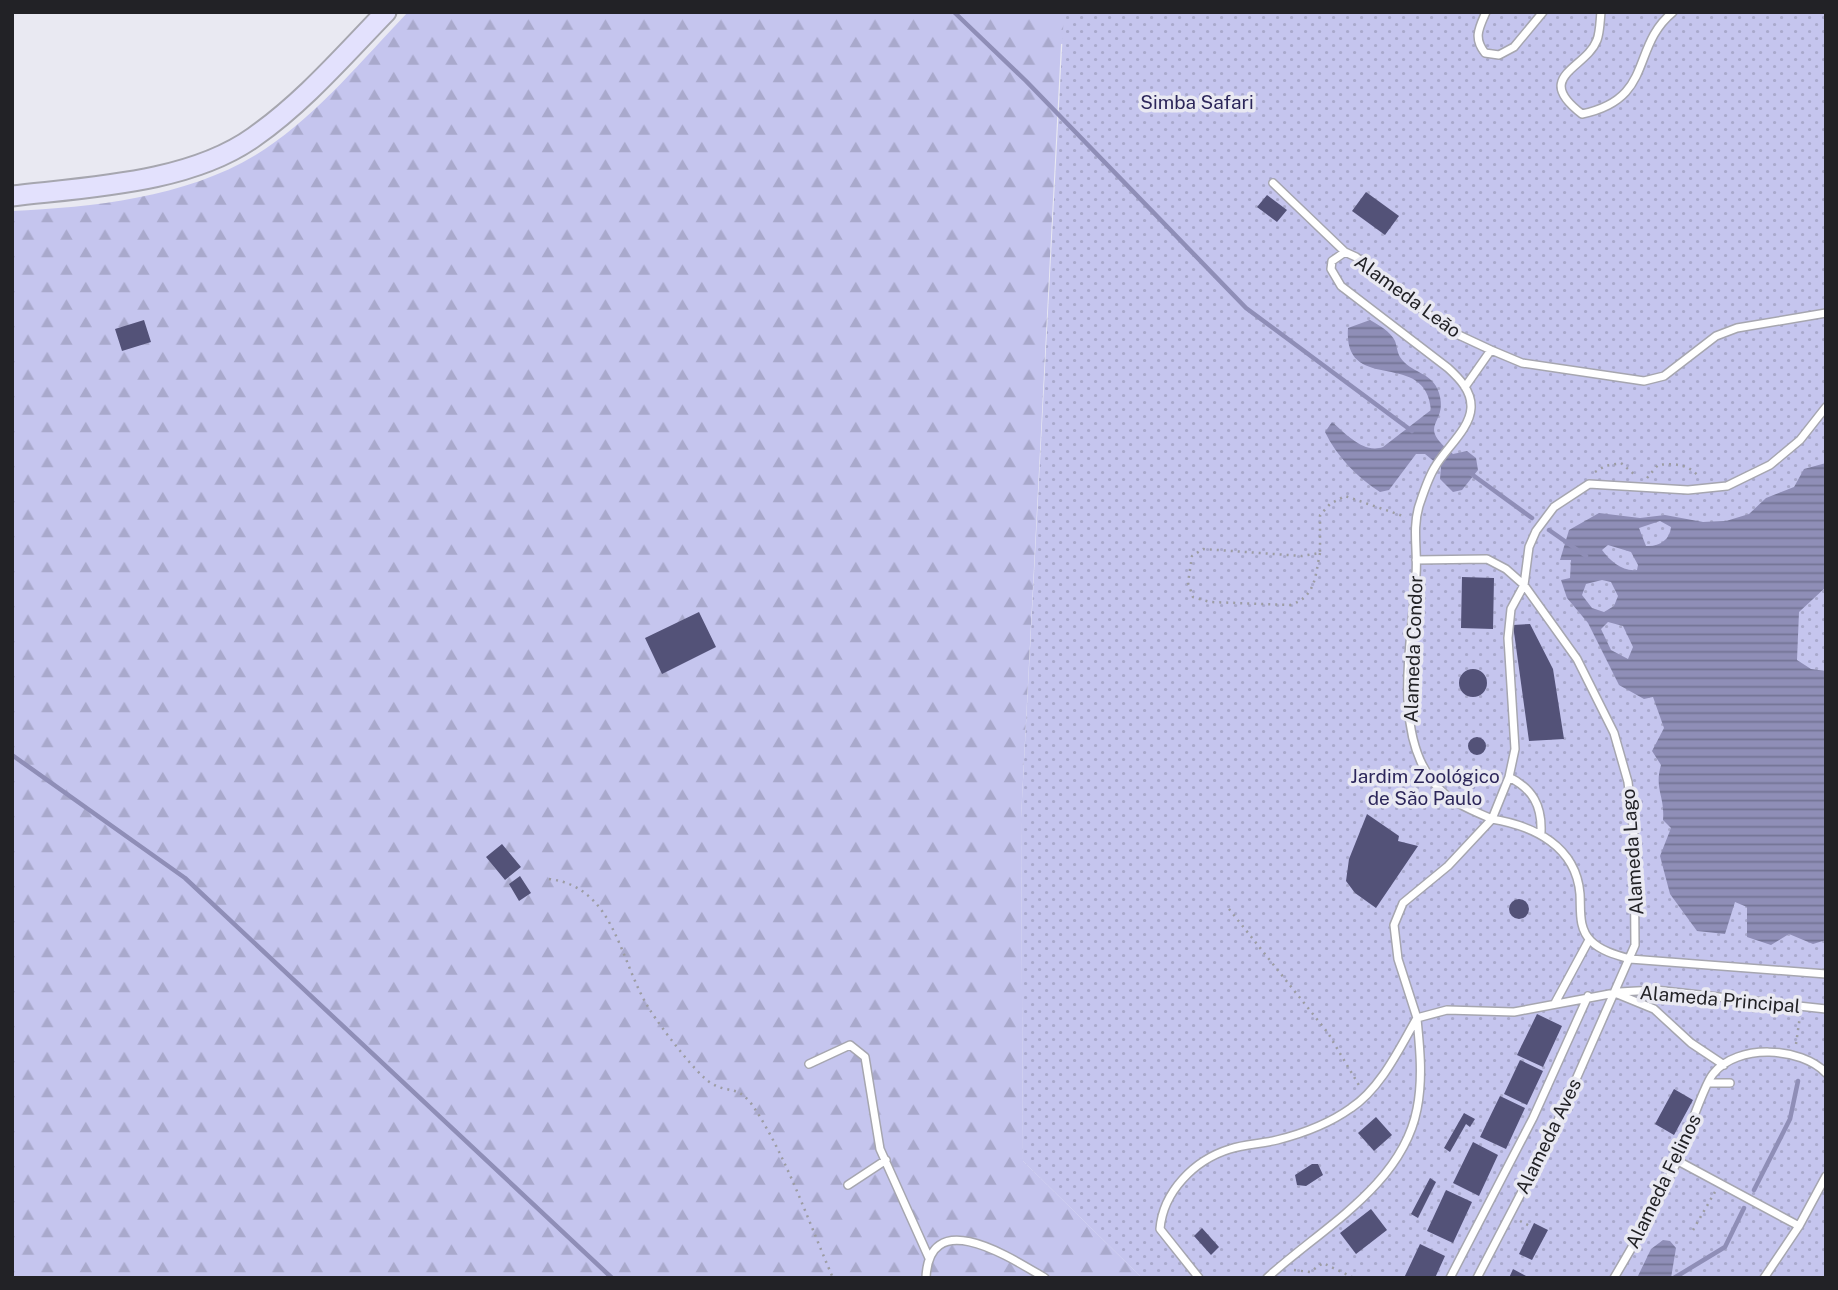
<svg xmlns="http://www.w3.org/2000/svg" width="1838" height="1290" viewBox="0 0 1838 1290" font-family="'Public Sans',sans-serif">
	<defs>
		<pattern id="forest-firs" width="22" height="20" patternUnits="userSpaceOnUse" patternTransform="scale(1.75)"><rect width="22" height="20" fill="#c5c5ee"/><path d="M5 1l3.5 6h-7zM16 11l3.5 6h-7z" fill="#a9a9cc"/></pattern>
		<pattern id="park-dots" width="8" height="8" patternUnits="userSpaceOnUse" patternTransform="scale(1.75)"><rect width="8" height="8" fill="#c5c5ee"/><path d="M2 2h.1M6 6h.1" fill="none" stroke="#a9a9cc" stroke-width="1.8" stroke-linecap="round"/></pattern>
		<pattern id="water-rules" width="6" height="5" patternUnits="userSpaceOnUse" patternTransform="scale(1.75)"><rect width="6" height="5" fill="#8f8eb7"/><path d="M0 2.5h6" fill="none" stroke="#747495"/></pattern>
	</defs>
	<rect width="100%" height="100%" fill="#e9e9f2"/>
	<!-- forest -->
	<path fill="url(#forest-firs)" d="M408 12H1826L1061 44 1021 818 1023 1161 1142 1278H12V211C96 207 193 197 265 149 319 113 363 59 408 12Z"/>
	<!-- park -->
	<path fill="url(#park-dots)" d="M1064 12H1826V1278H1142L1023 1161 1021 818Z"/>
	<!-- water -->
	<path fill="url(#water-rules)" fill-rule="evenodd" d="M1370 320C1379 325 1391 332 1395 341 1397 346 1397 352 1400 357 1410 373 1433 372 1439 393 1449 426 1414 423 1453 454L1467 451 1476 458 1478 470 1462 490 1453 492 1440 479 1441 467 1425 454H1416L1389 490 1380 492C1358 478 1337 457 1325 432L1332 422C1346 434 1364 454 1383 447L1431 410C1426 347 1343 396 1348 328Z
		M1826 463V587L1799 612 1797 660 1811 669 1826 671V940L1813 944 1789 934 1771 945 1747 937V907L1735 902 1725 934 1697 931 1670 894 1660 856 1671 828 1663 820C1665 796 1654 789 1661 765L1652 751 1664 728 1653 697 1644 699 1619 685 1588 623 1567 598 1561 580 1570 578 1571 560H1560L1569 530 1599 513 1640 518 1665 515 1703 522 1726 521 1749 514 1766 498 1794 487 1804 469ZM1660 521 1671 527C1670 540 1659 547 1646 546L1639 528ZM1608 545 1631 552 1638 565 1637 570C1623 572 1610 561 1602 550ZM1602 580 1611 582 1618 596 1614 606 1604 612 1592 608 1582 595 1586 584ZM1608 622 1623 626 1633 647 1628 659 1611 650 1601 629Z
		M1663 1240 1670 1241 1676 1248 1671 1278H1637L1651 1249Z"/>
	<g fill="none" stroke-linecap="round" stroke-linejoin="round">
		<!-- stream -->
		<path stroke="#8f8eb7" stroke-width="4.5" d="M954 12 1026 81 1246 308 1412 431
			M1470 473 1532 518
			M1549 530 1586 556
			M12 755 185 878 612 1278
			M1754 1190 1790 1119 1798 1081
			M1674 1278 1725 1247 1744 1208"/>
	</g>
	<!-- building -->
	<path fill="#535278" d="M1366 192 1399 216 1385 235 1352 211Z
		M1267 195 1287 210 1277 222 1257 207Z
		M144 320 151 342 122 351 115 329Z
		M1462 577 1494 578 1493 629 1461 628Z
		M699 612 716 647 662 674 645 638Z
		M1530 624 1553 669 1564 739 1529 741 1513 625Z
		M1459 683a14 14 0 1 1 28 0a14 14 0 1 1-28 0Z
		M1468 746a9 9 0 1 1 18 0a9 9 0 1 1-18 0Z
		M1367 814 1399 836 1398 841 1418 846 1376 908 1355 893 1346 881 1349 859Z
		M502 844 521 867 505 880 486 857Z
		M520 876 531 893 519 901 509 884Z
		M1509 909a10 10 0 1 1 20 0a10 10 0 1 1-20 0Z
		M1537 1014 1562 1026 1543 1067 1517 1055Z
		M1520 1060 1543 1071 1527 1105 1504 1094Z
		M1674 1089 1693 1100 1674 1135 1655 1124Z
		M1500 1096 1525 1108 1506 1149 1480 1137Z
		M1464 1113 1475 1119 1470 1127 1466 1124 1450 1152 1444 1148Z
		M1376 1117 1392 1135 1374 1151 1358 1133Z
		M1473 1142 1498 1155 1479 1196 1453 1183Z
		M1312 1164H1318L1323 1175 1306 1186 1297 1185 1295 1175Z
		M1430 1178 1436 1182 1418 1218 1411 1214Z
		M1446 1190 1472 1202 1453 1243 1427 1231Z
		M1371 1209 1387 1230 1356 1254 1340 1233Z
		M1534 1223 1548 1230 1532 1260 1519 1254Z
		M1202 1228 1219 1247 1211 1255 1194 1236Z
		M1420 1244 1445 1256 1435 1278H1404Z
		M1513 1269 1526 1276 1525 1278H1509Z"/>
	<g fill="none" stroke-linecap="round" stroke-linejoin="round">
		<defs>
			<path id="service" d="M1486 12C1479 28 1473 38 1485 53L1499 55 1514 47 1543 12
				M1601 12C1600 21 1600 32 1597 40 1586 69 1532 76 1582 114 1655 99 1630 47 1673 12
				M1273 183 1345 252
				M1826 313 1737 328 1716 336 1664 376 1644 381 1522 363 1491 350 1448 330 1356 257 1345 252 1332 261 1331 269 1341 286 1448 368C1459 378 1472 391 1471 408 1470 429 1445 449 1435 467 1428 478 1423 494 1419 506 1412 529 1418 552 1416 575 1413 637 1391 731 1434 783 1448 801 1471 810 1492 819L1509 777 1515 749 1508 638 1511 609 1524 585 1529 547 1536 531 1554 507 1589 484 1688 490 1727 486 1770 465 1800 440 1826 407
				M1465 387 1491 350
				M1416 560 1487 559 1506 569 1524 585 1577 659 1614 733 1628 782 1634 835 1635 945 1552 1134 1477 1278
				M1509 777C1533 789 1542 806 1541 832
				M1619 992 1655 990 1826 1009
				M1555 1003 1589 940
				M809 1064 850 1045 865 1057 880 1149 929 1258
				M1724 1065 1691 1043 1654 1009 1615 993 1514 1012 1447 1010 1417 1018 1398 959 1394 925 1403 903 1448 866 1492 819C1534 826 1576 846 1580 894 1581 910 1578 928 1591 941 1601 951 1616 955 1630 959L1826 974
				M1708 1083H1730
				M1678 1161 1799 1226
				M848 1185 886 1160
				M926 1278C929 1203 1014 1260 1045 1278
				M1199 1278 1160 1229C1163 1192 1194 1160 1230 1149 1245 1144 1261 1144 1277 1140 1301 1134 1330 1123 1351 1108 1381 1088 1399 1049 1417 1018
				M1267 1278C1320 1229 1402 1186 1417 1109 1423 1079 1420 1049 1417 1019
				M1450 1278 1533 1118 1588 996
				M1614 1278C1637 1239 1660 1200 1678 1159 1686 1140 1703 1086 1713 1074 1737 1043 1801 1047 1826 1073
				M1764 1278 1799 1226 1826 1176"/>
			<path id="secondary" d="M12 196C89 187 190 183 254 137 304 102 344 55 386 12"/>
		</defs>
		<!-- service casing -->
		<use href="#service" stroke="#a6a6af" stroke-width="10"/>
		<!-- secondary casing -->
		<use href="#secondary" stroke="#a6a6af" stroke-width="23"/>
		<!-- path -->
		<path stroke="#9c9ca3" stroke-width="2.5" stroke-dasharray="2 5" stroke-linecap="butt" d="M1595 472 1605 466 1621 463 1635 475
			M1647 478 1658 465C1673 463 1689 464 1699 477
			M1320 553C1315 576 1316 597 1290 605L1210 602 1193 597 1188 583 1192 556 1203 549 1302 556 1320 553V515L1330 504 1345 496 1406 517
			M549 879C616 887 619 962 650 1010 660 1026 696 1074 711 1083 730 1095 738 1083 755 1109 787 1158 809 1223 833 1278
			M1229 909 1328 1033 1360 1087
			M1796 1044 1800 1016
			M1520 1221 1532 1227
			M1693 1230 1715 1192
			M1294 1270 1310 1272 1323 1263 1354 1278"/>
		<!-- service -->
		<use href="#service" stroke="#fff" stroke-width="7"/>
		<!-- secondary -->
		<use href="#secondary" stroke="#e3e1fd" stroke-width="19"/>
	</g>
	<g text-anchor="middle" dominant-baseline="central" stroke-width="7" stroke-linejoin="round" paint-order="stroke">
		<!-- park labels -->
		<g font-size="19" fill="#2c265a" stroke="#e9e9f2">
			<text x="1197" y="102">Simba Safari</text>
			<text x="1425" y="776">Jardim Zoológico<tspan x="1425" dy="22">de São Paulo</tspan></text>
		</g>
		<!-- street labels -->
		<g font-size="19" fill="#222226" stroke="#e9e9f2">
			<text transform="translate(1408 296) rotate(36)">Alameda Leão</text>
			<text transform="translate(1413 649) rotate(-88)">Alameda Condor</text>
			<text transform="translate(1632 852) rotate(-94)">Alameda Lago</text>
			<text transform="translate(1720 999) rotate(5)">Alameda Principal</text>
			<text transform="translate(1548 1136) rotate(-64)">Alameda Aves</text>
			<text transform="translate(1663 1181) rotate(-64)">Alameda Felinos</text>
		</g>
	</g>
	<!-- border -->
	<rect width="1838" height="1290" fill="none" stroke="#222226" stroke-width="28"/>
</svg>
